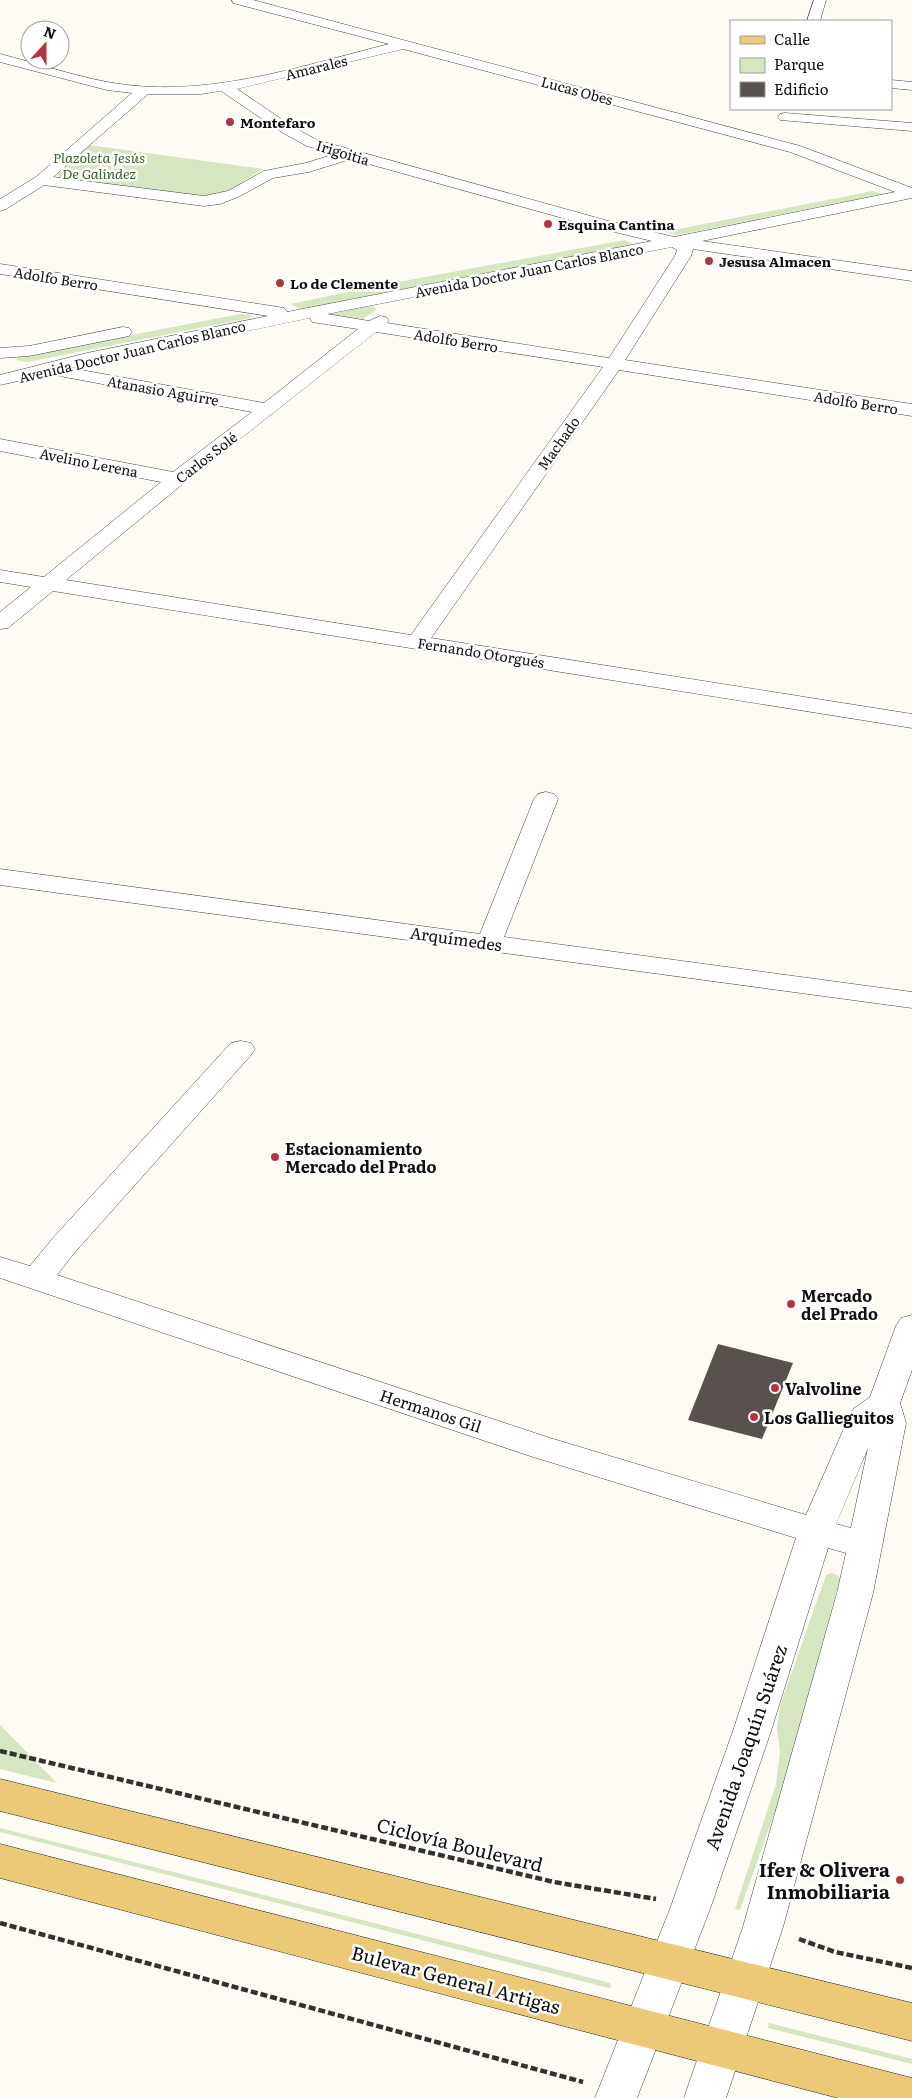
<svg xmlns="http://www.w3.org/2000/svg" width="912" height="2098" viewBox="0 0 912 2098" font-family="Literata,serif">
	<rect width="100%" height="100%" fill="#fefbf4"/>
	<!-- green -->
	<path fill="#d6e6c0" d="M89 145 264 169 226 192 207 197 64 180 58 177V172Z
		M873 191 883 194 677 235 666 233 668 231Z
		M625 240 633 244 301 309 290 304 382 285Z
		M367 306 375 307 376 310 363 319 327 315Z
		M240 314 252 315 250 318 28 362 16 360 18 357Z
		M831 1573 835 1574 840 1578 784 1786 740 1910 735 1909 776 1784 780 1752 777 1727 781 1703 826 1575Z
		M0 1725 57 1783 0 1769Z
		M0 1828 610 1983 611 1986 609 1988 0 1832Z
		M769 2023 912 2059V2064L768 2028Z"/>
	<!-- building -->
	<path fill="#58514d" d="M718 1344 793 1363 762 1439 688 1420Z"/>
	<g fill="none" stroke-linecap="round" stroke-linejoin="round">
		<defs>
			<path id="minor" d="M232 0H253L800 146 912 188V198L702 241 912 271V281L693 249 691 256 625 360 912 404V416L619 370 431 638 912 714V728L53 591 8 628 0 629V612L31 587 0 582V570L44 577 161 482 0 451V439L173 472 252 412 49 374 0 385V375L87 353 268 316 0 274V264L278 307 284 308 287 312 652 241 602 229 351 159 309 172 273 178 238 197 220 204 204 206 44 185 6 209 0 211V199L36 177 132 93 107 90 0 62V54C36 63 71 75 107 82 203 100 297 67 389 44L233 3ZM403 49 790 152 895 192 674 237 612 222 317 140 293 127 237 89ZM221 91 283 133 307 146 335 154 306 163 264 171 228 191 204 196 53 177 148 94H201ZM672 247 677 250 675 256 609 358 387 323 389 321 386 317 380 316 369 321 327 314ZM310 318 312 322 318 323 358 329 264 403 70 368ZM376 332 603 367 411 635 66 580 184 483Z
				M814 0H826L820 21H807Z
				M891 80 912 82V90L891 88Z
				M785 113 912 123V131L780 120 778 117 780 114Z
				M123 327 129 328 132 332 129 336 29 356 0 358V348L29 346Z
				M546 792 554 794 558 799 504 937 912 992V1008L0 885V869L480 934 534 799 538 794Z
				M241 1041 251 1043 255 1049 251 1055 75 1252 57 1275 550 1438 806 1515 849 1417 853 1409 870 1397 896 1326 901 1318 912 1315V1370L900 1403 906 1423 873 1593 783 1927 726 2098H684L743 1927 837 1593 846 1553 828 1548 771 1731 710 1909 637 2098H595L670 1909 733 1731 796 1538 527 1455 0 1278V1257L30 1266 53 1238 231 1043ZM868 1448 851 1528 836 1524Z"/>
			<path id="major" d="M0 1779 912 2003V2041L0 1811Z
				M0 1844 912 2078V2098H838L0 1878Z"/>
		</defs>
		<!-- minor casing -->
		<use href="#minor" stroke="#434343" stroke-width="1"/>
		<!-- major casing -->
		<use href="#major" stroke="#212121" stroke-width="1"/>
		<!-- path -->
		<path stroke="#323232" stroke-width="4.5" stroke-dasharray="7 3" stroke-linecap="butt" d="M0 1751 554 1882 656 1899
			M0 1923 583 2082
			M799 1939 835 1952 912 1968"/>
		<!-- minor -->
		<use href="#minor" fill="#fff" fill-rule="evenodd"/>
		<!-- major -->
		<use href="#major" fill="#ecc976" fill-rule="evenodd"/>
	</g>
	<!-- markers -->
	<g fill="#b43441" stroke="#fff" stroke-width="2">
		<circle cx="230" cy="122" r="5"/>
		<circle cx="548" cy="224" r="5"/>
		<circle cx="709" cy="261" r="5"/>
		<circle cx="280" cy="283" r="5"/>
		<circle cx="275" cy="1157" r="5"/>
		<circle cx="791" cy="1304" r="5"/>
		<circle cx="775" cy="1388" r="5"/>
		<circle cx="754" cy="1417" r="5"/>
		<circle cx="900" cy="1880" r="5"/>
	</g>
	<g text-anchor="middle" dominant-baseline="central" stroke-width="5" stroke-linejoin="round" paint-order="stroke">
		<!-- far-street labels -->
		<g font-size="14" fill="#101010" stroke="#fff">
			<text transform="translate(316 67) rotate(-14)">Amarales</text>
			<text transform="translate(577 90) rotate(15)">Lucas Obes</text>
			<text transform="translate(343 152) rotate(17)">Irigoitia</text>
			<text transform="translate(529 270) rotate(-11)">Avenida Doctor Juan Carlos Blanco</text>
			<text transform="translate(56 278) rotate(9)">Adolfo Berro</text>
			<text transform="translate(456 340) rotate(9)">Adolfo Berro</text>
			<text transform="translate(132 351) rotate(-13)">Avenida Doctor Juan Carlos Blanco</text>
			<text transform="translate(163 390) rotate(10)">Atanasio Aguirre</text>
			<text transform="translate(856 402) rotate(9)">Adolfo Berro</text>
			<text transform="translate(558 443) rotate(-55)">Machado</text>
			<text transform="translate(206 457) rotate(-38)">Carlos Solé</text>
			<text transform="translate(89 462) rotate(11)">Avelino Lerena</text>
			<text transform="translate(481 652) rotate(9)">Fernando Otorgués</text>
		</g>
		<!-- far-poi labels -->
		<g font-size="14" font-weight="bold" fill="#101010" stroke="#fff" text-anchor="start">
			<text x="240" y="122">Montefaro</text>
			<text x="558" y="224">Esquina Cantina</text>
			<text x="719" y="261">Jesusa Almacen</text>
			<text x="290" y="283">Lo de Clemente</text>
		</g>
		<!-- far-park labels -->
		<g font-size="14" font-style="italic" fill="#356325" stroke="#fff">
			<text x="99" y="157">Plazoleta Jesús<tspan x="99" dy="16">De Galíndez</tspan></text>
		</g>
		<!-- street labels -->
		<g font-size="16" fill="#101010" stroke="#fff">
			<text transform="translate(456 938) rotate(8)">Arquímedes</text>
			<text transform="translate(431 1410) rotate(18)">Hermanos Gil</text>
		</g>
		<!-- poi labels -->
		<g font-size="16" font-weight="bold" fill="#101010" stroke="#fff" text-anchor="start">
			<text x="285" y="1148">Estacionamiento<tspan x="285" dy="18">Mercado del Prado</tspan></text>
			<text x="801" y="1295">Mercado<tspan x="801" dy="18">del Prado</tspan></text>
			<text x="785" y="1388">Valvoline</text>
			<text x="764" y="1417">Los Gallieguitos</text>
		</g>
		<!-- near-street labels -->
		<g font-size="19" fill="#101010" stroke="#fff">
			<text transform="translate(745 1747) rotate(-71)">Avenida Joaquín Suárez</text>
			<text transform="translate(460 1844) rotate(14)">Ciclovía Boulevard</text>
			<text transform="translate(456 1979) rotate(15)">Bulevar General Artigas</text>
		</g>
		<!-- near-poi labels -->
		<g font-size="19" font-weight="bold" fill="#101010" stroke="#fff" text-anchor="end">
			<text x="890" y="1869">Ifer &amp; Olivera<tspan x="890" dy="22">Inmobiliaria</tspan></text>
		</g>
	</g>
	<!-- legend -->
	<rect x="730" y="20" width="162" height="90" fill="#ffffff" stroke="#9f9f9f"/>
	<rect x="740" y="36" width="25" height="8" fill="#ecc976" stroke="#9f9f9f"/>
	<text x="774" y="45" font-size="15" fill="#101010">Calle</text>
	<rect x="740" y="58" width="25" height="15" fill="#d6e6c0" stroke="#9f9f9f"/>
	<text x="774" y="70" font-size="15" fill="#101010">Parque</text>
	<rect x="740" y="82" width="25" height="15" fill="#58514d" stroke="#9f9f9f"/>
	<text x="774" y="95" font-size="15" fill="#101010">Edificio</text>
	<!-- north arrow -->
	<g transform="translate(45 45) rotate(21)"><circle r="24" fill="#ffffff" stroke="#9f9f9f"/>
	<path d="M0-4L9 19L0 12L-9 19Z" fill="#b43441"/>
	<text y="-8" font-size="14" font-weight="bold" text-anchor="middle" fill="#101010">N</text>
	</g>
</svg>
